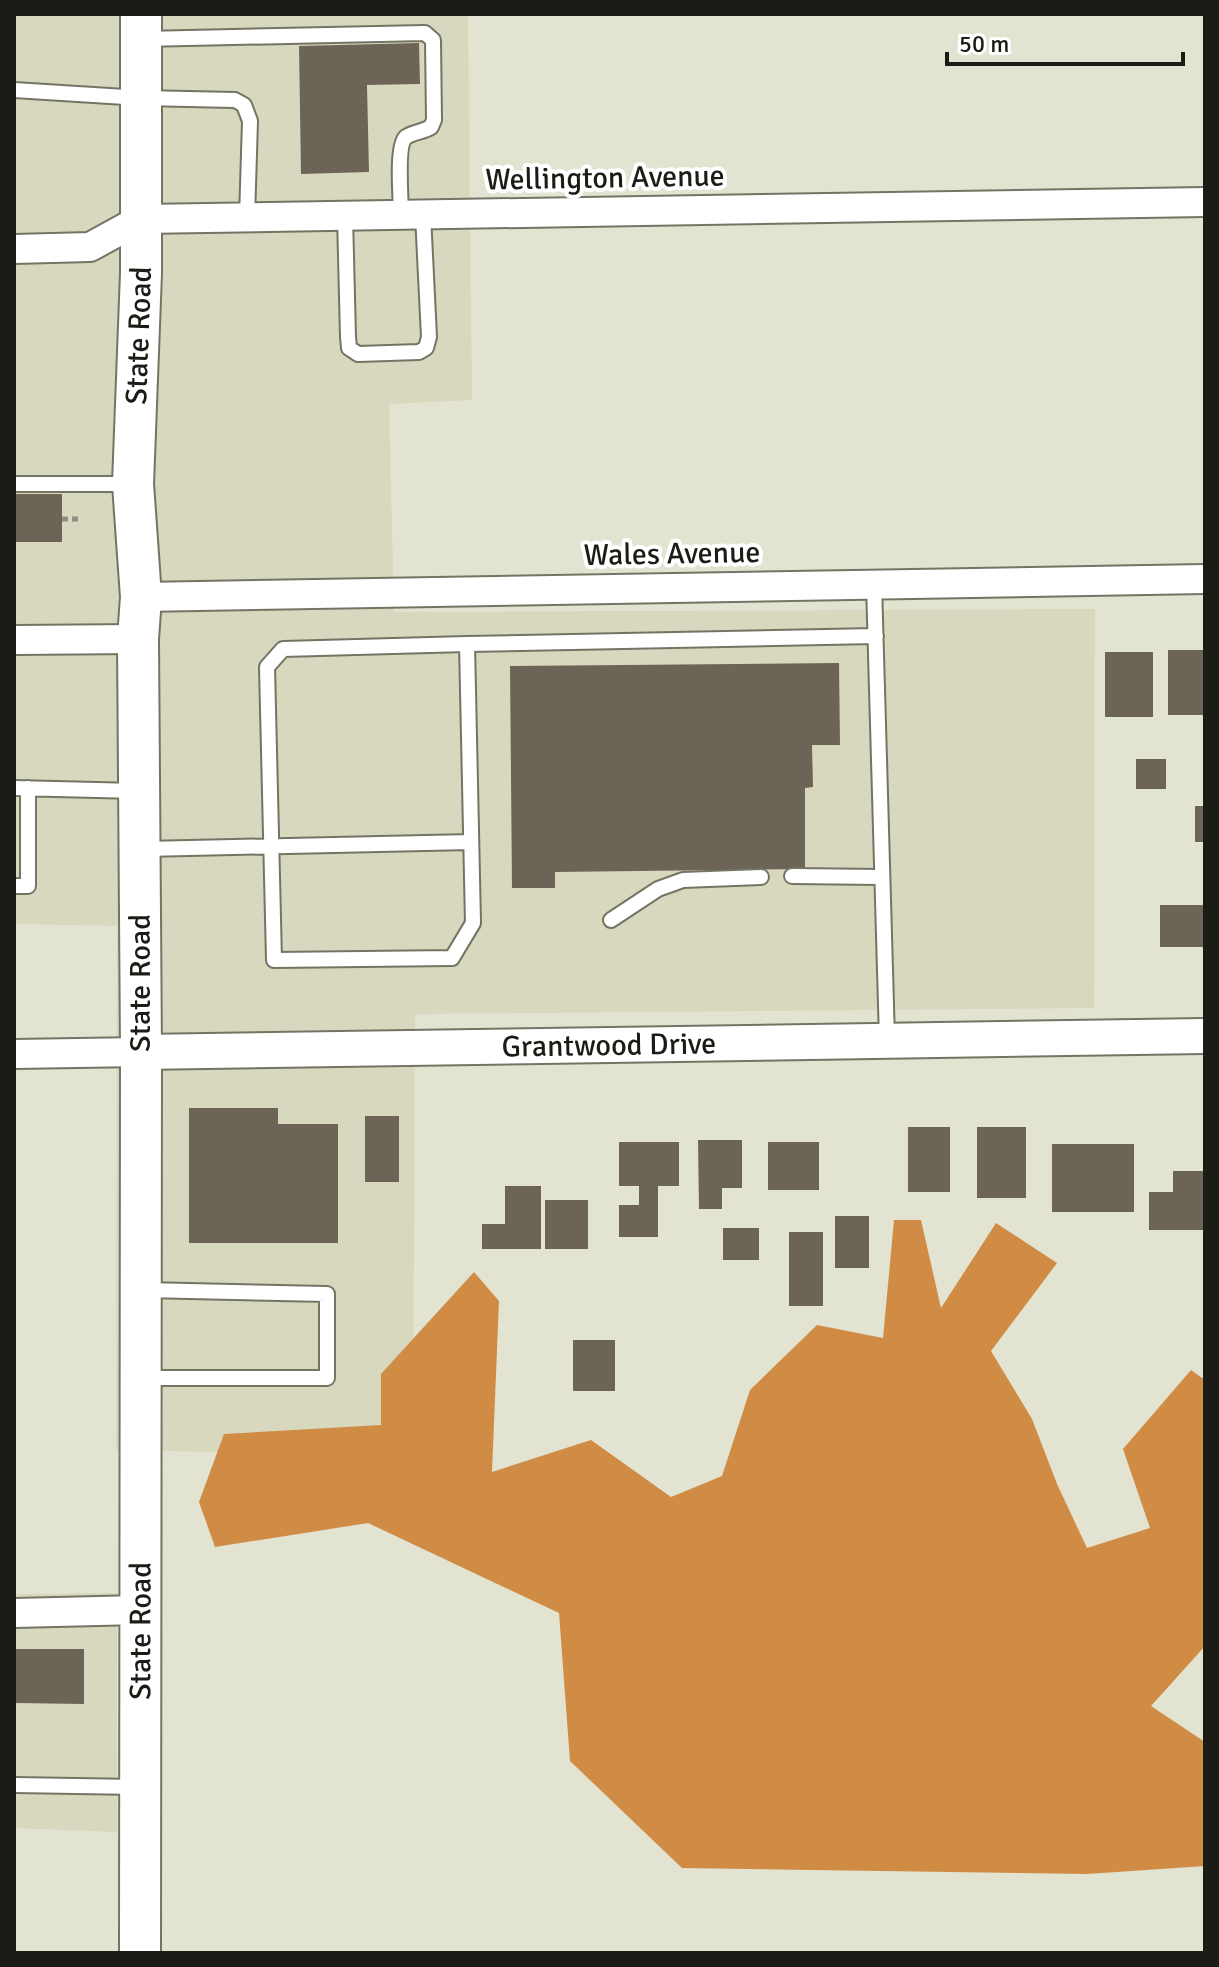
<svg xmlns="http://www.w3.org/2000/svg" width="1219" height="1967" viewBox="0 0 1219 1967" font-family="Signika,sans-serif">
	<rect width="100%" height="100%" fill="#e3e3d1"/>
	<!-- built -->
	<path fill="#d8d8bf" d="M14 14H468L472 400 389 404 394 612 1095 609 1094 1008 415 1014 413 1456 116 1450 117 926 14 924Z
		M117 1593V1832L14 1828V1594Z"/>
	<!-- forest -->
	<path fill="#d08c45" d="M894 1220H921L941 1308 996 1223 1057 1263 991 1351 1032 1419 1057 1484 1087 1548 1150 1528 1123 1449 1191 1370 1205 1380V1646L1151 1706 1205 1742V1866L1087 1874 682 1868 570 1761 559 1613 368 1523 215 1547 199 1502 224 1434 381 1425V1374L474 1272 499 1301 492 1472 591 1440 671 1497 722 1476 750 1390 817 1325 883 1338Z"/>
	<!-- building -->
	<path fill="#6c6557" d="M419 43 420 84 367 85 369 172 301 174 299 46Z
		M14 494H62V542H14Z
		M1168 650H1205V715H1168Z
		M1105 652H1153V717H1105Z
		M839 663 840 745H812L813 787 805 788V869L555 872V888H512L510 666Z
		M1136 759H1166V789H1136Z
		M1195 806H1205V842H1195Z
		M1160 905H1205V947H1160Z
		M189 1108H278V1124H338V1243H189Z
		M365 1116H399V1182H365Z
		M908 1127H950V1192H908Z
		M977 1127H1026V1198H977Z
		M698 1140H742V1188H722V1209H699Z
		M619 1142H679V1186H658V1237H619V1205H639V1186H619Z
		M768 1142H819V1190H768Z
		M1052 1144H1134V1212H1052Z
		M1173 1171H1205V1230H1149V1192H1173Z
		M505 1186H541V1249H482V1224H505Z
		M545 1200H588V1249H545Z
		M835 1216H869V1268H835Z
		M723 1228H759V1260H723Z
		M789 1232H823V1306H789Z
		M573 1340H615V1391H573Z
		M14 1649H84V1704L14 1703Z"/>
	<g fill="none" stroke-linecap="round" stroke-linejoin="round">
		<defs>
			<path id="service" d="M142 39 425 33 433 40 434 120 431 127C423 132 413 132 406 137 396 145 401 200 401 215
				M14 90 141 98 235 100 244 105 250 121 247 218
				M345 216 348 337 349 348 358 354 419 352 426 348 429 337 423 215
				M14 484H129
				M874 584 887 1040
				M467 644 283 649 267 667 274 960 452 958 473 923 467 644 876 636
				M14 788 138 791
				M144 849 471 842
				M792 876 881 877
				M14 886H28V788
				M611 920 658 889 683 880 761 877
				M141 1378H327V1294L144 1290
				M14 1785 138 1787"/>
			<path id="minor" d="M14 249 90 247 141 219 1205 202
				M141 597 1205 579
				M14 640 138 639
				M14 1054 141 1052
				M14 1613 141 1610"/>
			<g id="tertiary">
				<path id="s1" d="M141 1052 1205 1036"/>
			</g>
			<g id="secondary">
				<path id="s2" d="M140 1953 141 1052 138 639 141 597 133 484 141 273V14"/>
			</g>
		</defs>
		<!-- service casing -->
		<use href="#service" stroke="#747464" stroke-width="18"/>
		<!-- minor casing -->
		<use href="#minor" stroke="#747464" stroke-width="32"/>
		<!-- tertiary casing -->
		<use href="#tertiary" stroke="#747464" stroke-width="38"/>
		<!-- secondary casing -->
		<use href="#secondary" stroke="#747464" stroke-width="44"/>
		<!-- path -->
		<path stroke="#8e8e81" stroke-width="5" stroke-dasharray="6 4" stroke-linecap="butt" d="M62 519H80"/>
		<!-- service -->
		<use href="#service" stroke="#fff" stroke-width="14"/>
		<!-- minor -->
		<use href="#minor" stroke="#fff" stroke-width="28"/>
		<!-- tertiary -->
		<use href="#tertiary" stroke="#fff" stroke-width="34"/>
		<!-- secondary -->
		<use href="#secondary" stroke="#fff" stroke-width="40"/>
	</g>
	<g text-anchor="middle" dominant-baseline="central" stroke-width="8" stroke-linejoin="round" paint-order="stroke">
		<!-- street labels -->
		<g font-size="30" fill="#1c1c16" stroke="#fff">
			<text transform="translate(605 178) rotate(-1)">Wellington Avenue</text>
			<text stroke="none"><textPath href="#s2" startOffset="1618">State Road</textPath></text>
			<text transform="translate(672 554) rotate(-1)">Wales Avenue</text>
			<text transform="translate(140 983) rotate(-90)">State Road</text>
			<text stroke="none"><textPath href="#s1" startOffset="468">Grantwood Drive</textPath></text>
			<text stroke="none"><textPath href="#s2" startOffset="322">State Road</textPath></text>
		</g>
	</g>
	<!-- border -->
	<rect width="1219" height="1967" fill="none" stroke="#1c1c16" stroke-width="32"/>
	<!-- scale -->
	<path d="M947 52v12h236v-12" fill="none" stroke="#1c1c16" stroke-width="4"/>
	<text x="959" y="52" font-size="24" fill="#1c1c16" stroke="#ffffff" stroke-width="6" paint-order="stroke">50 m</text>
</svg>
